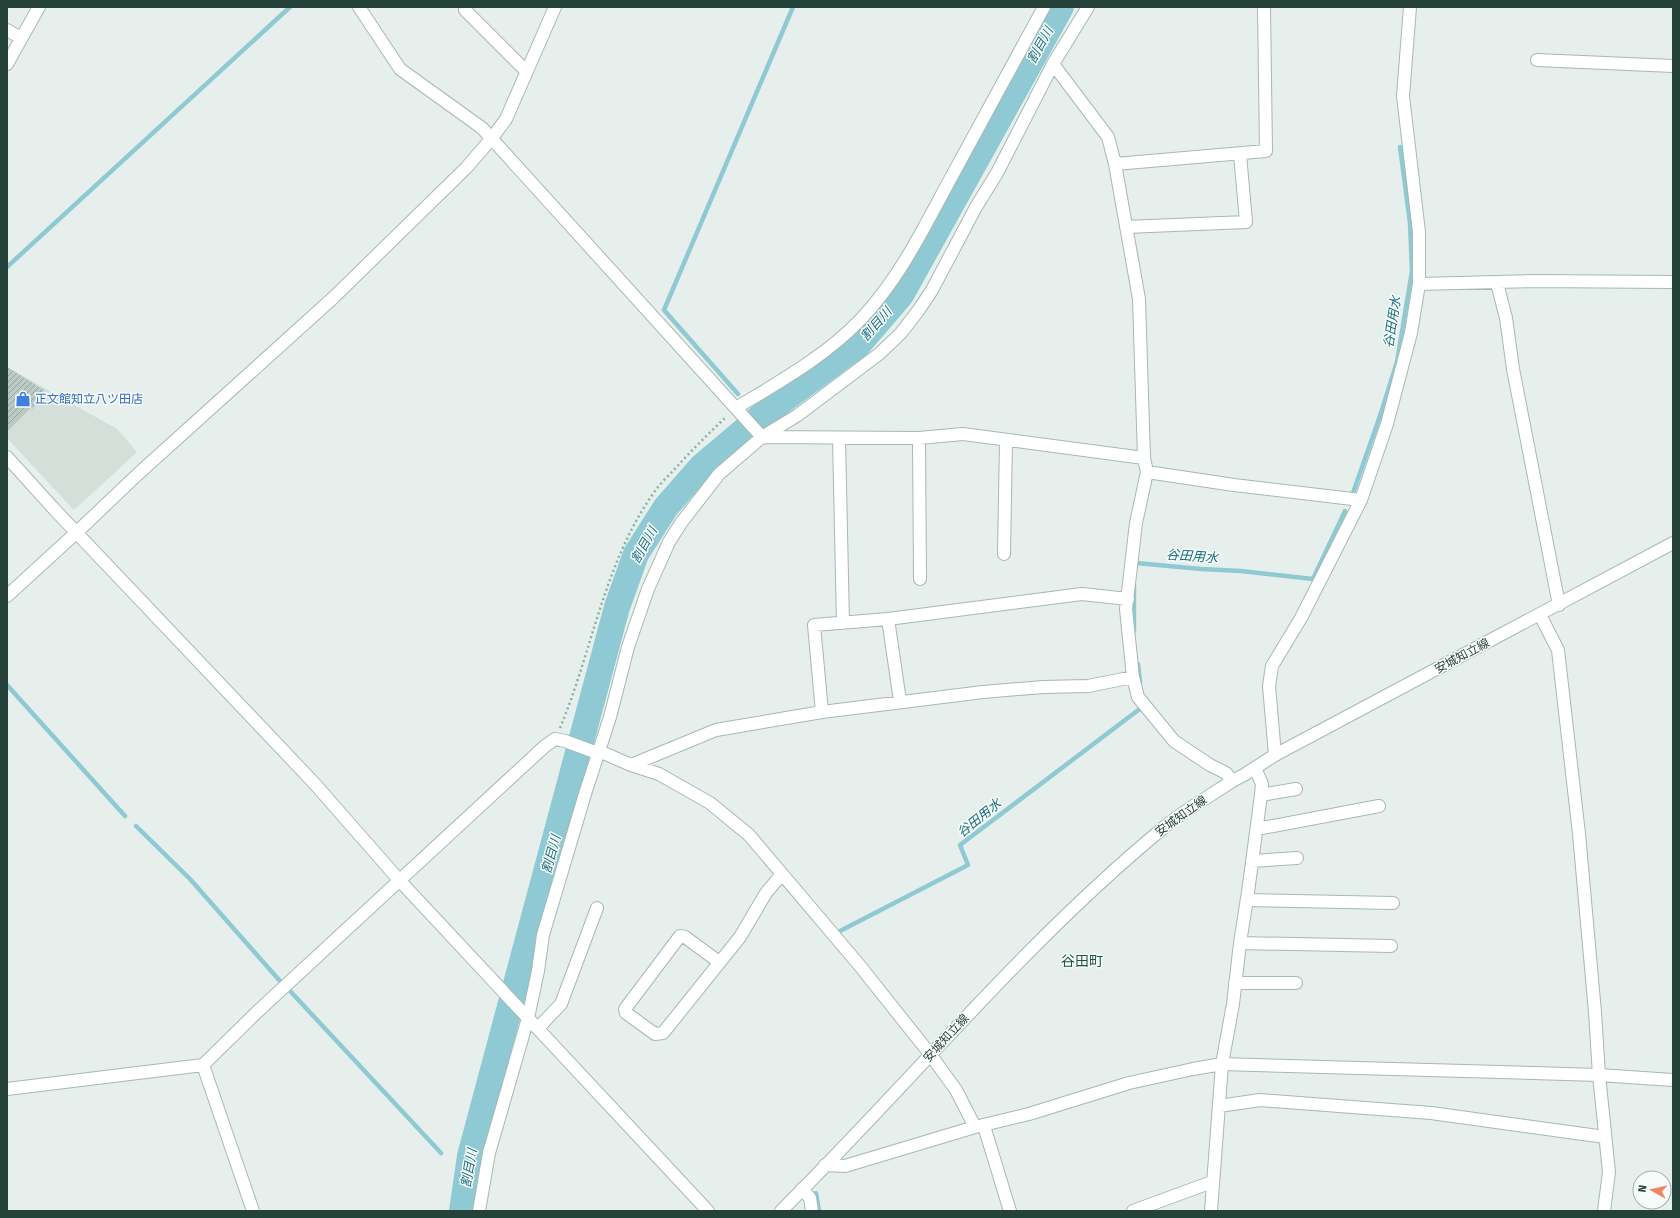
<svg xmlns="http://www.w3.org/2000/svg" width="1680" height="1218" viewBox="0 0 1680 1218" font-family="'Fira Sans','Noto Sans JP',sans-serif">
	<defs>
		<pattern id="building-hatch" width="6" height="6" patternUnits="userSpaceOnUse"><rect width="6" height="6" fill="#bbcac4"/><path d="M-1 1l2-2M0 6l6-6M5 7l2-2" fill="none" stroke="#98a6a0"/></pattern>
	</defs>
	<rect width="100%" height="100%" fill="#e6efeb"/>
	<!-- built -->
	<path fill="#d4dfda" d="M7 367 117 429 137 452 74 510 7 438Z"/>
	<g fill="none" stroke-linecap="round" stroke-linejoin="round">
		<!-- stream -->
		<path stroke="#8ec9d4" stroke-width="4.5" d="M7 267 290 7
			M738 394 664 310 793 7
			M755 413 759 418
			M1353 493 1380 416 1397 362 1412 271 1410 223 1400 147
			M1136 567V563L1201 569 1241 571 1313 579 1345 511
			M1134 631V586
			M1138 664 1140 682
			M7 685 125 816
			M136 826 190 879 280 981
			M840 931 968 865 960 845 1141 708
			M291 992 441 1153
			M460 1156H470
			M816 1193 819 1211"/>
		<!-- river -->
		<path stroke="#8ec9d4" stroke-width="26" d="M462 1211 470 1156 617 607 636 554 666 507 701 467 759 418 858 345 901 295 1061 7"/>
	</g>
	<!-- building -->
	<path fill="url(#building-hatch)" d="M7 367 44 390 33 409 30 408 7 431Z"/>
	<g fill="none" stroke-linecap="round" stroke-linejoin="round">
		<defs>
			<path id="street" d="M359 7 400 69 482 128 762 437
				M465 7V10L526 71
				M7 30 21 38
				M1537 60 1673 66
				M7 64 39 7
				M1053 64 1108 137 1115 164 1139 299 1144 458 1147 472 1136 523 1126 609 1133 677 1138 697 1174 741 1210 765 1226 773 1232 781
				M1115 164 1266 151 1264 7
				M1126 227 1246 222 1240 154
				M1497 283 1506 318 1513 369 1559 605
				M1419 284 1533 281 1673 282
				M736 408C779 382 826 356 861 319 901 277 925 225 953 174 983 118 1014 63 1044 7
				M762 437 919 438 963 434 1144 458
				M919 438 920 579
				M839 439 843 623
				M1147 472 1234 485 1361 500
				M1004 554 1006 440
				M1540 615 1558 650 1579 834 1595 1012 1599 1075 1609 1172 1604 1211
				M888 619 900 701
				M822 712 814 625 888 619 1082 594 1128 599
				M1275 755 1269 686 1272 666 1301 618 1361 500 1387 424 1411 333 1419 284V232L1403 96 1410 7
				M631 765 716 730 822 712 983 692 1043 687 1088 686 1133 677
				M1261 795 1296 789
				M1257 829 1379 806
				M1252 861 1297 858
				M1247 900 1393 903
				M1240 943 1391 946
				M719 962 685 937 680 936 625 1009 626 1013 655 1034 663 1033 740 937 766 893 782 874
				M1235 983H1296
				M538 1028 561 1004 597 908
				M203 1065 253 1211
				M7 1089 203 1065 257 1012 545 746 555 739 565 741 592 751H599L631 765 659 774 710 803 749 835 860 966 930 1054 956 1090 975 1127
				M1219 1106 1260 1100 1431 1113 1605 1137
				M984 1126 1010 1211
				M825 1165 845 1166 975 1127 1029 1114 1129 1083 1193 1069 1222 1064 1599 1075 1673 1080
				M802 1189 810 1198 812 1211
				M479 1211 489 1153 528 1018 538 971 543 935 585 794 610 717 628 647 648 589 669 542 681 523 719 474 762 437 798 415 879 354 901 333 918 311 932 290 976 207 997 173 1053 64 1088 7
				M1133 1211 1212 1182
				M1211 1211 1222 1064 1233 1004 1240 943 1248 892 1261 795 1262 784 1255 768"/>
			<path id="secondary" d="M7 457 54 509 314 783 400 881 708 1211
				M7 596 77 532 138 474 333 298 466 168 492 138 506 119 555 7
				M781 1211C909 1084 1023 944 1162 829 1183 811 1209 797 1232 781L1244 775 1275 755 1673 543"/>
		</defs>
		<!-- street casing -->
		<use href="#street" stroke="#a8b8b2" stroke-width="14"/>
		<!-- secondary casing -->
		<use href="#secondary" stroke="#a4bbb3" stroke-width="14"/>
		<!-- path -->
		<path stroke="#86b3a5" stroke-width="2.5" stroke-dasharray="2 3" stroke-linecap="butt" d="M560 728C593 649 604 562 655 491 660 484 667 477 673 471 690 452 708 434 726 417"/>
		<!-- street -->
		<use href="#street" stroke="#fff" stroke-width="12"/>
		<!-- secondary -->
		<use href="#secondary" stroke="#fff" stroke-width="12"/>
	</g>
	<!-- icons -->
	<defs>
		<symbol id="shop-bare" viewBox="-9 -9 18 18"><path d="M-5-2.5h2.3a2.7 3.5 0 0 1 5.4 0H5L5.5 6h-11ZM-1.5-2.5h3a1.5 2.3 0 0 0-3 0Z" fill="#3f7fe0" stroke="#f7fbf9" stroke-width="2.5" paint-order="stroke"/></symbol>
	</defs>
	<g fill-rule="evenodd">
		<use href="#shop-bare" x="12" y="388" width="22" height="22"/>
	</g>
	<g text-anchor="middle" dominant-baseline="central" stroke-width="3" stroke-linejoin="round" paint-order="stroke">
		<!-- shop labels -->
		<g font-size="12" fill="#366cbe" stroke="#f7fbf9" text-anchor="start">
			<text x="35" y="399">正文館知立八ツ田店</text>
		</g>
		<!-- street labels -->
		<g font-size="12" fill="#24423a" stroke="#f7fbf9">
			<text transform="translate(1462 656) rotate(-28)">安城知立線</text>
			<text transform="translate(1181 816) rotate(-36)">安城知立線</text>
			<text transform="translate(946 1038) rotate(-47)">安城知立線</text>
		</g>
		<!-- water labels -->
		<g font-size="13" font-style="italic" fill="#1c6f80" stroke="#f7fbf9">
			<text transform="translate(1040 45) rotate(-61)">割目川</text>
			<text transform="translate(1392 322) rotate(-81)">谷田用水</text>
			<text transform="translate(876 324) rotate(-49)">割目川</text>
			<text transform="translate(644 545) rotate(-61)">割目川</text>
			<text transform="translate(1192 556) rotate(4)">谷田用水</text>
			<text transform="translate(979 818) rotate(-39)">谷田用水</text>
			<text transform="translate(551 854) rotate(-75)">割目川</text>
			<text transform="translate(469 1168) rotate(-80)">割目川</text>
		</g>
		<!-- quarter labels -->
		<g font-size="14" fill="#1f5548" stroke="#f7fbf9">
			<text x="1082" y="961">谷田町</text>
		</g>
	</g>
	<!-- border -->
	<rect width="1680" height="1218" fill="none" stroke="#24423a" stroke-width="16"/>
	<!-- north arrow -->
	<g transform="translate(1652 1190) rotate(278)"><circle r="19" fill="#f7fbf9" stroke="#a3b1ad"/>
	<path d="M0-3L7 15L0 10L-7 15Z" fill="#f4845f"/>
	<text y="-6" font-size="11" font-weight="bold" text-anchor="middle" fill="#24423a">N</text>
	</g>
</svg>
